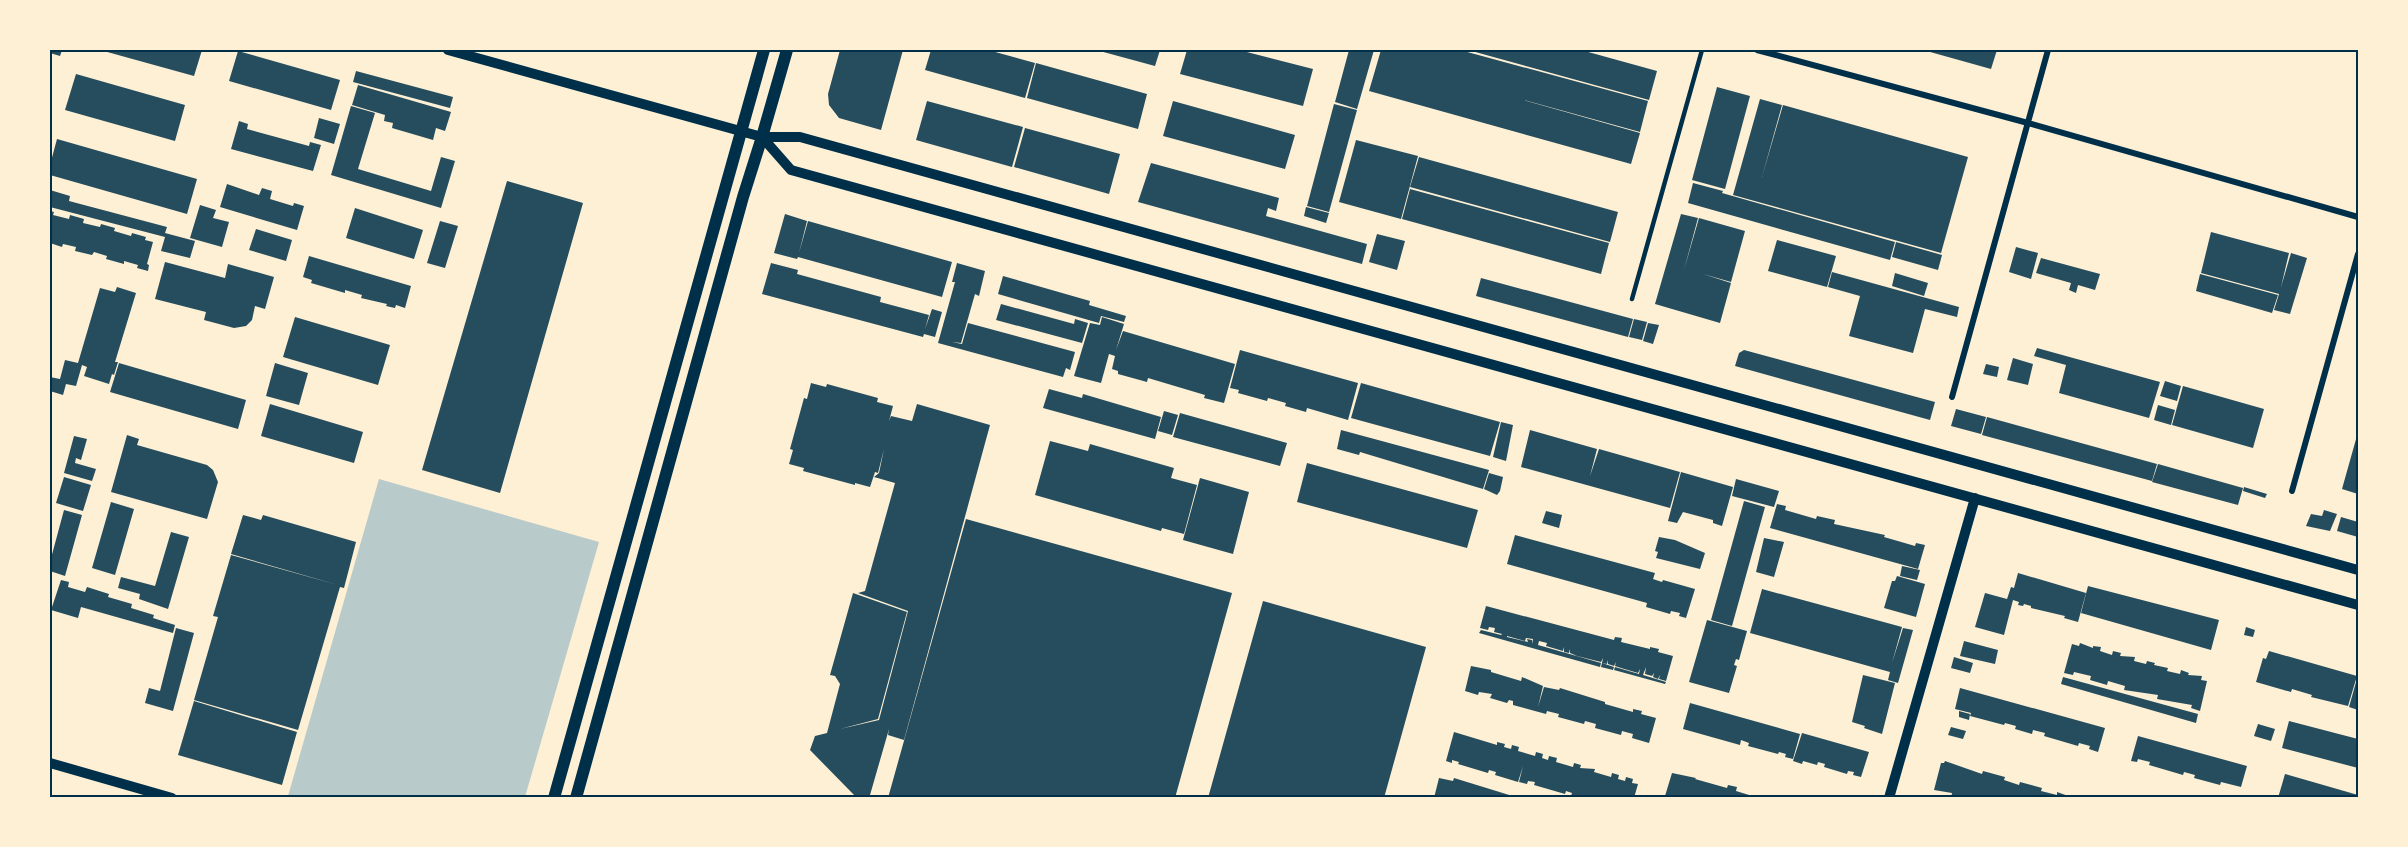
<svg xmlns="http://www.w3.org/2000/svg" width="2408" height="847" viewBox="0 0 2408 847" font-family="'Noto Sans',sans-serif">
	<rect width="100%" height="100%" fill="#fdf0d5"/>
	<!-- green -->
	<path fill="#b9caca" d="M379 479 599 542 525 797 295 798 288 796Z"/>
	<!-- building -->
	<path fill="#264d5e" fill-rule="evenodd" d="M50 50H62L60 56 50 53Z
		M100 50H202L194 76Z
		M840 50H903L881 130 839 118 829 105 828 94Z
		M931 50H988L1035 63 1025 98 925 70Z
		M1096 50H1160L1155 66Z
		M1187 50H1239L1313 69 1303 106 1180 74Z
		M1349 50H1374L1357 109 1335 102Z
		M1381 50H1460L1648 101 1640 132 1509 96 1640 133 1631 164 1369 91Z
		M1468 50H1581L1657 71 1649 100Z
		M1923 50H1997L1991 69Z
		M238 51 340 80 331 110 229 81Z
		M1036 63 1147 94 1138 129 1027 98Z
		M356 71 453 97 450 108 353 82Z
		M76 74 185 105 175 141 65 110Z
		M358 85 451 112 445 131 436 128 433 140 392 128 393 123 384 121 385 115 352 105Z
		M1717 87 1750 96 1725 189 1692 180Z
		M1760 99 1782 105 1762 177 1783 105 1968 157 1941 253 1733 195Z
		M927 101 1023 127 1012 167 916 140Z
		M1173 101 1295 135 1285 169 1163 136Z
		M1334 104 1357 110 1329 212 1307 206Z
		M351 106 375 113 358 169 431 191 441 157 455 161 441 208 331 175Z
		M319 118 340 124 334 144 314 138Z
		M239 121 248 124 247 129 309 146 310 142 321 145 313 171 231 149Z
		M1025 128 1120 154 1109 194 1014 167Z
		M57 139 197 179 187 214 50 175V165Z
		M1356 140 1418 156 1401 219 1339 202Z
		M1419 157 1618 212 1610 242 1410 187Z
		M1151 163 1279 198 1276 211 1268 208 1266 216 1367 244 1362 264 1138 202Z
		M507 181 583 203 500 493 422 470Z
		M1693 183 1723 191 1722 193 1895 242 1890 260 1688 203Z
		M227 184 259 195 262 188 272 191 270 199 293 206 294 203 304 206 297 230 220 207Z
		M1410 189 1609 243 1601 274 1402 219Z
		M50 190 70 196 69 201 167 227 165 233 195 241 190 258 161 251 165 237 50 207Z
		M200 205 216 210 213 218 229 222 222 247 190 238Z
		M1306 207 1329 213 1326 223 1304 216Z
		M355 208 423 230 414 259 346 238Z
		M50 211 54 212 53 215 69 219 70 215 84 219 83 223 100 227 101 224 115 228 114 231 131 236 132 233 146 237 145 240 153 242 147 264 149 265 148 271 137 268 138 265 124 261V264L106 259 107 256 94 252 92 255 75 251 76 247 63 244 62 247 50 243Z
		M785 214 807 221 799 253 808 221 952 262 942 297 798 257 797 259 774 253Z
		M1681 214 1698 218 1684 270 1699 218 1745 231 1731 282 1703 274 1731 283 1720 323 1655 304Z
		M440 221 458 226 445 268 427 263Z
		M256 229 292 240 286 261 249 250Z
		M2211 232 2289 253 2281 287 2291 253 2307 258 2290 314 2274 310 2279 294 2201 273Z
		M1377 234 1405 241 1397 270 1369 262Z
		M1777 240 1836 256 1827 287 1768 271Z
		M1896 242 1942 255 1938 270 1892 257Z
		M2016 247 2038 253 2031 279 2009 272Z
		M309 256 411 286 405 308 396 305 395 308 386 306 387 304 361 298 362 295 345 290V293L311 283 312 280 303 277Z
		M2041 258 2100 274 2095 290 2078 285 2076 293 2069 290 2071 283 2036 273Z
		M165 262 225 278 228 264 274 277 265 309 255 306 252 320 246 326 234 328 204 320 206 312 155 299Z
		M771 263 798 270 797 274 881 297 880 302 929 315 925 329 932 309 942 312 935 337 924 334 923 337 762 294Z
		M957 263 985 271 979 296 975 294 961 343 952 342 962 344 968 323 1075 352 1070 370 1066 368 1063 377 938 343 955 282H952Z
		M1832 272 1959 307 1957 317 1925 309 1913 353 1849 336 1860 296 1828 287Z
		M1895 273 1928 283 1924 296 1892 286Z
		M2200 274 2278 295 2272 313 2196 291Z
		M1003 276 1090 301 1089 305 1126 316 1124 322 1101 316 1099 323 998 294Z
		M1481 278 1633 319 1628 337 1476 296Z
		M117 287 136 293 115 362H118L114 375 112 374 109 384 84 376 87 367 82 365 76 386 66 384 63 395 50 391V377L60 379 65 360 78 363 100 288 115 292Z
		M1001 304 1074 324 1075 319 1088 323 1082 343 996 320Z
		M295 317 390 345 378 385 283 357Z
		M1102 317 1124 324 1116 350 1123 331 1235 364 1224 403 1204 398 1205 395 1148 378 1147 382 1118 374V371L1112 369 1115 356 1109 354 1101 383 1074 376 1090 323 1100 325Z
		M1634 319 1647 322 1642 340 1629 337Z
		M1648 323 1659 325 1653 344 1643 341Z
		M2037 348 2160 382 2149 418 2059 393 2066 365 2034 356Z
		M1240 350 1358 383 1348 420 1307 408 1306 412 1285 406 1286 403 1268 398 1267 401 1238 393 1239 390 1230 388Z
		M1744 350 1935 402 1930 420 1735 366 1739 353Z
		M2013 358 2033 364 2028 385 2007 380Z
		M119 363 246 400 238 429 110 392Z
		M275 363 308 373 299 405 266 396Z
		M1986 364 1999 367 1997 377 1983 374Z
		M2165 381 2181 386 2177 401 2160 396Z
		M811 383 826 387 827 384 878 398 877 402 893 406 889 421 891 416 912 421 917 404 990 425 904 740 888 735 889 729 870 795 856 797 810 750 815 736 827 733 840 684 835 676 830 675 853 593 907 612 878 719 840 729 879 720 908 611 858 593 865 591 895 483 874 477 879 473 884 449 878 473 875 472 870 487 855 483V485L803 471 804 468 789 464 793 450 790 449 804 398 807 399Z
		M1361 383 1500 422 1490 456 1351 418Z
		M2183 386 2264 409 2253 448 2172 425Z
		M1049 389 1082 398 1083 394 1161 417 1155 439 1043 408Z
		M270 404 363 432 354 463 261 436Z
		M2158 405 2175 410 2171 425 2154 420Z
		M1956 409 1986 417 1981 434 1951 426Z
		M1164 411 1178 415 1172 435 1158 431Z
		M1180 413 1287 443 1280 466 1173 437Z
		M1987 417 2157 464 2152 481 1982 435Z
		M1501 422 1513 425 1506 461 1493 457Z
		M1341 430 1489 470 1483 489 1360 452 1359 455 1337 449Z
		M1530 430 1597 449 1590 476 1599 449 1680 472 1670 508 1521 467Z
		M2358 432V494L2342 489Z
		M127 435 139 439 137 445 207 465 213 470 218 482 207 519 111 492Z
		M74 436 87 439 81 460 76 458 75 463 96 469 92 481 64 473Z
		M1050 441 1088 451 1090 444 1174 468 1171 478 1197 485 1184 534 1162 528 1161 531 1035 495Z
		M1307 463 1478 510 1467 548 1297 502Z
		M2158 464 2243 488 2238 505 2152 482Z
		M1681 472 1733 487 1722 526 1713 523V520L1683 512 1677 523 1668 521Z
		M1489 473 1503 477 1500 491 1497 495 1484 489Z
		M64 477 91 485 83 511 56 503Z
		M1200 478 1249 492 1233 554 1183 540Z
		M1736 479 1779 491 1774 507 1732 496Z
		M2244 487 2267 494 2265 498 2243 491Z
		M1744 501 1765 507 1732 626 1711 620Z
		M111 502 134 509 115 575 92 568Z
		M1777 504 1786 506 1785 510 1816 519 1817 516 1835 520 1834 524 1885 535 1884 537 1915 546 1916 543 1925 545 1918 569 1770 528Z
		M64 510 82 515 65 576 50 571V562Z
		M2324 510 2337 514 2330 531 2306 526 2311 514 2322 516Z
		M1546 511 1562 515 1559 528 1542 523Z
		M243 515 261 520 263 515 356 542 344 588 340 587 298 730 194 700 218 617 213 616 231 555 338 585 231 554Z
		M2341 517 2358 522V537L2337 531Z
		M966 519 1232 593 1175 798H888Z
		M171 532 189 537 168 609 139 599 140 594 118 588 121 577 155 586Z
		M1515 535 1655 573 1653 579 1662 582 1663 580 1695 589 1686 618 1679 616 1680 613 1671 611 1670 614 1646 607 1647 603 1507 564Z
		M1659 537 1675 540 1705 553 1700 569 1656 558 1658 552 1655 551Z
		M1764 538 1784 542 1774 577 1756 572Z
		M1902 566 1920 570 1917 580 1900 576Z
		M2018 573 2086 593 2078 622 2064 618 2065 616 2031 608V606L2024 604 2023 606 2018 605 2019 602 2013 600 2004 635 1975 627 1985 593 2007 599 2011 587 2014 588Z
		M1897 576 1925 584 1916 617 1884 608 1892 581H1895Z
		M61 580 69 582 68 587 85 592 87 587 109 594 108 597 132 604 131 608 154 615 153 618 175 625 173 633 81 607 78 618 51 610Z
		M2088 586 2219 620 2211 650 2081 613Z
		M1762 589 1902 627 1892 663 1903 628 1913 630 1898 683 1888 680 1890 672 1750 633Z
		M1263 601 1426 647 1384 798H1208Z
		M1486 606 1614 640 1615 637 1622 638 1621 642 1650 649V647L1659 649 1658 652 1673 656 1666 681 1659 679 1660 675 1658 679 1653 677 1654 673 1652 676 1645 674 1646 667 1643 675 1666 682 1665 684 1614 670 1615 667 1639 674 1640 669 1638 673 1621 668V664V668L1615 666 1616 662 1614 666 1608 664V660L1607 664 1602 663 1603 658 1601 662 1577 656 1570 653V649L1569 653 1564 652V647L1563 651 1546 646 1547 643 1539 641 1538 645 1601 663 1600 667 1479 633 1481 630 1501 635 1504 632 1502 634 1494 632 1495 628 1489 627 1488 630 1480 628ZM1507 633V636L1525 641 1526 638 1533 639 1532 644V640L1527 639 1528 642 1507 637Z
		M1707 620 1747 631 1739 660 1736 659 1734 665 1737 666 1729 693 1689 682Z
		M2246 627 2255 630 2253 637 2244 635Z
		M176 628 194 633 173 711 145 703 149 688 160 691Z
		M1964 641 1998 650 1995 664 1960 656Z
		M2080 643 2093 648V646L2101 647 2100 651 2112 655 2113 651 2121 653 2120 656 2135 657 2134 661 2146 664 2147 661 2155 663 2154 665 2168 668 2167 671 2180 674 2181 670 2189 673 2188 675 2202 676 2201 680 2207 681 2200 711 2191 708 2192 705 2157 699 2158 695 2124 690 2125 686 2108 681 2107 685 2090 680 2091 676 2074 672 2073 675 2064 673 2072 644 2079 646Z
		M2269 651 2357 676 2348 706 2311 697 2312 695 2292 689 2291 692 2256 682 2263 658 2266 659Z
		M1954 657 1973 663 1970 673 1951 668Z
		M1602 663 1614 667 1613 670 1601 667Z
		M1471 666 1491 670V672L1521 681 1522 677 1543 686 1538 707 1544 687 1559 690 1560 688 1605 702V704L1633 712V709L1642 711 1641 714 1656 718 1649 743 1632 738 1633 734 1622 731 1621 735 1595 728 1596 724 1585 721 1584 724 1558 717 1559 714 1547 711 1546 714 1513 705V701L1509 700 1507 703 1490 698 1492 694 1479 692 1478 695 1465 691Z
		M1863 675 1895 683 1882 734 1864 728 1865 726 1852 722Z
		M2358 675V710L2349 707Z
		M2063 677 2198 714 2196 723 2061 684Z
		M1960 688 2105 728 2098 752 2089 749 2090 746 2079 743 2078 746 2044 736 2045 733 2033 730 2032 734 2015 729 2016 726 2005 723 2004 725 1970 716 1971 713 1955 709Z
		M194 701 297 732 282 785 178 755Z
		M1690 703 1800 734 1793 759 1785 757 1786 754 1779 752 1778 754 1748 746 1749 743 1741 740 1740 745 1683 729Z
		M1959 711 1970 714 1969 720 1959 717Z
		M2289 721 2358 739V768L2282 748Z
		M2258 724 2275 729 2271 741 2254 736Z
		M1951 727 1966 731 1963 739 1948 735Z
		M1454 732 1497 745V742L1505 744 1504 747 1511 749 1512 745 1519 747 1518 751 1535 756 1536 752 1543 754 1542 758 1548 760 1549 756 1557 758 1556 762 1573 767 1574 763 1581 765 1580 768 1595 769 1594 772 1611 777 1612 773 1619 775 1618 779 1625 781 1626 777 1633 779 1632 783 1638 784 1634 798H1577L1571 796 1572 793 1566 791 1565 794 1534 785 1535 782 1528 781 1527 784 1519 782 1523 766 1518 782 1495 775 1496 772 1489 770 1488 773 1458 764 1459 762 1452 760V763L1446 761Z
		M1802 733 1869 752 1861 777 1853 775 1854 772 1848 771 1847 774 1824 767 1825 764 1818 762 1817 765 1803 761 1802 764 1793 761Z
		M2138 736 2247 766 2241 787 2221 782 2220 785 2194 778 2195 775 2184 772 2183 775 2149 765 2150 762 2138 759 2137 762 2131 761Z
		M1945 761 1982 774 1983 771 2005 777 2004 780 2019 785 2020 782 2042 788 2041 791 2057 795V792L2074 798H1958V795L1957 798H1951L1952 793 1934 790 1941 763H1944Z
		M1672 773 1696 778 1695 779 1727 788 1728 785 1737 787 1736 791 1759 798 1665 796Z
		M2285 774 2358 795V798H2278Z
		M1439 778 1453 781 1454 778 1519 798H1434Z"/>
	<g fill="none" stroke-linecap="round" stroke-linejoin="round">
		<!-- service -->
		<path stroke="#003049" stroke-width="4.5" d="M1632 299 1702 50"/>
		<!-- minor -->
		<path stroke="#003049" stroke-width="6" d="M1757 50 2028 123 2358 217
			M1952 397 2048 50
			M2292 491 2358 254"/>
		<!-- tertiary -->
		<path stroke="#003049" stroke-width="10" d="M448 50 762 137H800L2358 570
			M762 137 791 170 2358 605
			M50 763 172 798
			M1889 798 1975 498"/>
		<!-- secondary -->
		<path stroke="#003049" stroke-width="12" d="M554 798 764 50
			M576 798 743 197 762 137 787 50"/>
	</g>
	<!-- border -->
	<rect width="2408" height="847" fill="none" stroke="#fdf0d5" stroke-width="102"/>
	<rect x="51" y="51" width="2306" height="745" fill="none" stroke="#003049" stroke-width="2"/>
</svg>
